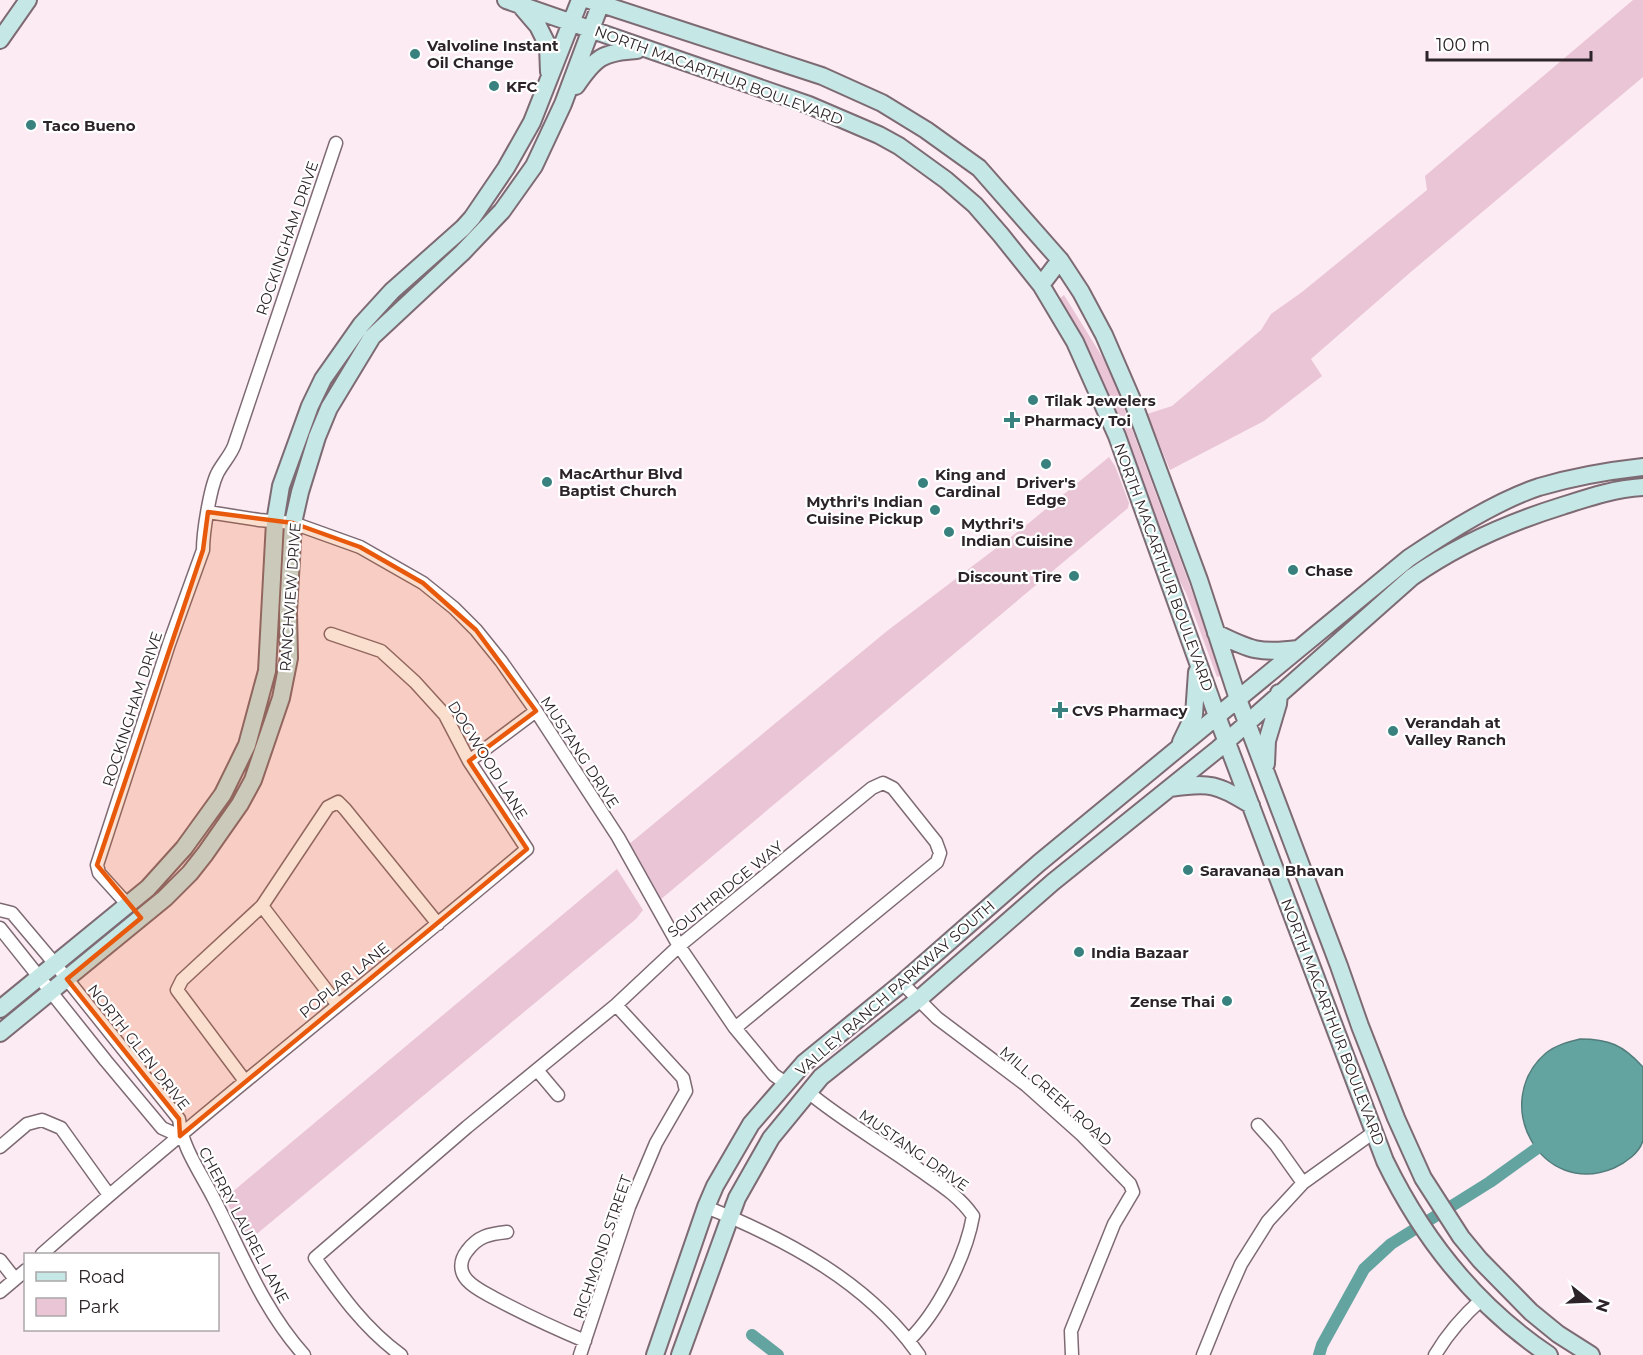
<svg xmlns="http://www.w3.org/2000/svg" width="1643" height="1355" viewBox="0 0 1643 1355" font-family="Montserrat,sans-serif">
	<rect width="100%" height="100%" fill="#fdebf3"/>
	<!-- green -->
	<path fill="#e9c5d6" d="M1633 0H1643V77L1412 271 1311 359 1322 376 1264 421 1170 470 1147 414 1172 406 1261 330 1271 314 1302 292 1427 190 1425 176Z
		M1064 295 1103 358 1113 378 1223 675 1217 677 1186 593 1167 557 1096 368 1060 298Z
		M1109 457 1115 466 1129 503 1128 508 660 900 628 845 887 631 1024 527Z
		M617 869 643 910 636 919 246 1243 225 1198Z"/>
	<!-- water -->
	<path fill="#63a3a0" stroke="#527d7c" stroke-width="1.5" d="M1580 1039C1609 1039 1623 1045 1643 1067 1643 1085 1643 1104 1643 1122 1643 1127 1643 1135 1643 1140 1640 1153 1625 1163 1614 1168 1541 1199 1489 1102 1546 1053 1556 1045 1568 1042 1580 1039Z"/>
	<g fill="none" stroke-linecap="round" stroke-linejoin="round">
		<!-- canal -->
		<path stroke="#63a3a0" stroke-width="12" d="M752 1335 778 1355
			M1319 1355 1322 1345 1364 1269 1391 1244 1490 1182 1550 1139"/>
		<defs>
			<path id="street" d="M208 512 259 520 293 523 360 547 423 583 454 608 476 630 501 661 536 711 618 837 679 946 735 1028 774 1075 787 1084
				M469 761 536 711
				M128 905 99 873 97 865 169 644 203 550C203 532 210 489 217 474 222 464 230 456 234 446L336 143
				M262 906 337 1004
				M0 910 12 913 55 964 179 1119C182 1148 201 1173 214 1199 242 1253 263 1310 304 1355
				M0 928 106 1061 162 1128 180 1136
				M902 983 937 1018 1026 1085 1082 1135 1130 1184 1133 1192 1114 1224 1071 1331 1072 1355
				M537 1070 558 1095
				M245 1081 177 990 182 980 262 906 328 807 338 802 345 809 438 924
				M808 1092C843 1121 884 1144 921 1171 941 1185 959 1196 973 1216 966 1256 938 1312 909 1340
				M1258 1125 1276 1145 1303 1183
				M0 1147 27 1124 42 1120 61 1128 109 1195
				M706 1207C786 1239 869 1283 919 1355
				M507 1232C489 1234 478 1236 467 1251 460 1260 459 1271 467 1280 474 1288 485 1293 494 1298 524 1314 554 1328 585 1341
				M42 1254C200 1114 366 985 527 849L469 761 445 715 415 682 381 651 331 634
				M0 1260 15 1279
				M0 1292 26 1270
				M401 1355C365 1329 340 1294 315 1258L467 1127 616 1005 679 946 872 788 883 783 893 788 936 842 940 853 937 862 735 1028
				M580 1355 629 1207 656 1143 686 1091 683 1078 616 1005
				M1203 1355 1226 1298 1241 1264 1268 1221 1303 1183 1374 1132
				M1435 1355C1448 1333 1463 1316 1482 1299"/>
			<path id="secondary" d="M506 0 809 105 879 135 899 146 946 180 975 205 1001 235 1041 285 1075 342 1117 436 1217 716 1385 1161C1423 1239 1476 1306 1549 1355
				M589 0 822 76 882 103 926 130 979 168 1060 260 1081 292 1104 335 1133 402 1199 580 1238 699 1339 966 1360 1026 1396 1118 1423 1178 1461 1237 1480 1260 1531 1312 1558 1334 1591 1355
				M520 5 538 26 548 46 549 72
				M0 40 28 0
				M576 86C595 58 602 52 637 50
				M1041 285 1060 260
				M1216 633C1250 650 1260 654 1298 649
				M1181 742 1194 715 1197 672
				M1266 764 1267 741 1278 704 1279 693
				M1170 788C1211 782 1216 784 1251 805
				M0 1009 148 888 184 848 223 794 247 745 267 671 275 522 281 486 310 406 323 379 361 325 392 291 463 228 472 218 506 168 532 122 580 0
				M0 1033 165 898 190 873 205 854 240 804 253 780 281 698 289 658 288 612 293 523 300 492 317 437 329 408 372 337 462 253 502 211 534 166 563 104 602 0
				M655 1355 706 1207 715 1186 751 1124 804 1063 902 983 1039 863 1409 558C1446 533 1496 501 1539 487 1573 477 1607 471 1643 467
				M680 1355 737 1198 771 1138 821 1077 919 999 1053 882 1218 749 1412 577C1459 544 1507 523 1562 506 1590 497 1613 489 1643 487"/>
		</defs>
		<!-- street casing -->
		<use href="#street" stroke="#7d6a73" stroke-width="15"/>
		<!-- secondary casing -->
		<use href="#secondary" stroke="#7d6a73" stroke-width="20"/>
		<!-- street -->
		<use href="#street" stroke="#fff" stroke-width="12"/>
		<!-- secondary -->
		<use href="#secondary" stroke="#c5e7e6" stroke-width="16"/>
	</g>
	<!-- marked area -->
	<path fill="#e8590c" fill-opacity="0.2" stroke="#e8590c" stroke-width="4.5" stroke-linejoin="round" d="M208 512 293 523 360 547 423 583 476 630 536 711 469 761 527 849 180 1136 179 1119 67 979 141 918 97 865 203 550Z"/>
	<!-- markers -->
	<g fill="#38817e" stroke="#fff" stroke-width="2">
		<circle cx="415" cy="54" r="6"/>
		<circle cx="494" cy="86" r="6"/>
		<circle cx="31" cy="125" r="6"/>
		<circle cx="1033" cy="400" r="6"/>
		<path d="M1009 411h6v6h6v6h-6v6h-6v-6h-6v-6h6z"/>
		<circle cx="1046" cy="464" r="6"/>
		<circle cx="547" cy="482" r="6"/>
		<circle cx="923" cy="483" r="6"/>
		<circle cx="935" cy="510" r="6"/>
		<circle cx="949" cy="532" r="6"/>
		<circle cx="1293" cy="570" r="6"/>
		<circle cx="1074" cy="576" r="6"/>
		<path d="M1057 701h6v6h6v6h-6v6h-6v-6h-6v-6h6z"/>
		<circle cx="1393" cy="731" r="6"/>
		<circle cx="1188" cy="870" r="6"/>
		<circle cx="1079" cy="952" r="6"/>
		<circle cx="1227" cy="1001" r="6"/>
	</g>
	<g text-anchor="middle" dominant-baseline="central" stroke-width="4.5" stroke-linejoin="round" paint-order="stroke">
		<!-- poi labels -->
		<g font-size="15" font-weight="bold" fill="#2c2428" stroke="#fff" text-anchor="start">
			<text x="427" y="45">Valvoline Instant<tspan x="427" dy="17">Oil Change</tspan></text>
			<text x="506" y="86">KFC</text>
			<text x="43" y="125">Taco Bueno</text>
			<text x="1045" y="400">Tilak Jewelers</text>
			<text x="1024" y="420">Pharmacy Toi</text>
			<text x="559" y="473">MacArthur Blvd<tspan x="559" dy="17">Baptist Church</tspan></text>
			<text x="935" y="474">King and<tspan x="935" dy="17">Cardinal</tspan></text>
			<text x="1046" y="482" text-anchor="middle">Driver's<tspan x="1046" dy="17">Edge</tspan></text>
			<text x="923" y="501" text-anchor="end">Mythri's Indian<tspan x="923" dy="17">Cuisine Pickup</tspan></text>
			<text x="961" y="523">Mythri's<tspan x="961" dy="17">Indian Cuisine</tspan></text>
			<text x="1305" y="570">Chase</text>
			<text x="1062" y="576" text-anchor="end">Discount Tire</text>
			<text x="1072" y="710">CVS Pharmacy</text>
			<text x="1405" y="722">Verandah at<tspan x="1405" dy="17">Valley Ranch</tspan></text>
			<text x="1200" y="870">Saravanaa Bhavan</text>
			<text x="1091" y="952">India Bazaar</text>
			<text x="1215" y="1001" text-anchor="end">Zense Thai</text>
		</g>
		<!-- street labels -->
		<g font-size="15" fill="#2c2428" stroke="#fff">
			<text transform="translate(719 75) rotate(20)">NORTH MACARTHUR BOULEVARD</text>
			<text transform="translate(287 238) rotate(-71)">ROCKINGHAM DRIVE</text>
			<text transform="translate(1164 567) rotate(70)">NORTH MACARTHUR BOULEVARD</text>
			<text transform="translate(290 597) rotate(-86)">RANCHVIEW DRIVE</text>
			<text transform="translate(132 709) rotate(-72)">ROCKINGHAM DRIVE</text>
			<text transform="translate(580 752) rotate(57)">MUSTANG DRIVE</text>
			<text transform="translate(488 760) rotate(58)">DOGWOOD LANE</text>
			<text transform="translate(725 889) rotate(-39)">SOUTHRIDGE WAY</text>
			<text transform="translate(344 980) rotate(-39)">POPLAR LANE</text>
			<text transform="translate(895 988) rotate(-41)">VALLEY RANCH PARKWAY SOUTH</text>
			<text transform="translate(1333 1022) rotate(69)">NORTH MACARTHUR BOULEVARD</text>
			<text transform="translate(139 1047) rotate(52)">NORTH GLEN DRIVE</text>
			<text transform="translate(1056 1096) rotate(41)">MILL CREEK ROAD</text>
			<text transform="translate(914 1150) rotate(35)">MUSTANG DRIVE</text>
			<text transform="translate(244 1225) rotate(62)">CHERRY LAUREL LANE</text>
			<text transform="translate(602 1247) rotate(-71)">RICHMOND STREET</text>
		</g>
	</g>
	<!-- legend -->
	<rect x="24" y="1253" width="195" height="78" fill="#ffffff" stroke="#aba7a9" stroke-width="1.5"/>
	<rect x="36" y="1272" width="30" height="9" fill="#c5e7e6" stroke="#aba7a9" stroke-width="1.5"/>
	<text x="78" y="1283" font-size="18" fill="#2c2428">Road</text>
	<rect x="36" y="1298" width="30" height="18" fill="#e9c5d6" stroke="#aba7a9" stroke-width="1.5"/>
	<text x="78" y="1313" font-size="18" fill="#2c2428">Park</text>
	<!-- north arrow -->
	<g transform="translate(1589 1301) rotate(108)" stroke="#ffffff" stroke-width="4.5" paint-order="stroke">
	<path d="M0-4.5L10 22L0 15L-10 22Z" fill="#2c2428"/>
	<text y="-9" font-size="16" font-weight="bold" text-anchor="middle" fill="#2c2428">N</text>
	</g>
	<!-- scale -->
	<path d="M1427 51v9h164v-9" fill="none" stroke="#2c2428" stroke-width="3"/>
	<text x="1436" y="51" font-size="18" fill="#2c2428" stroke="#ffffff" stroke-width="4.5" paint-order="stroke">100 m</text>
</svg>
